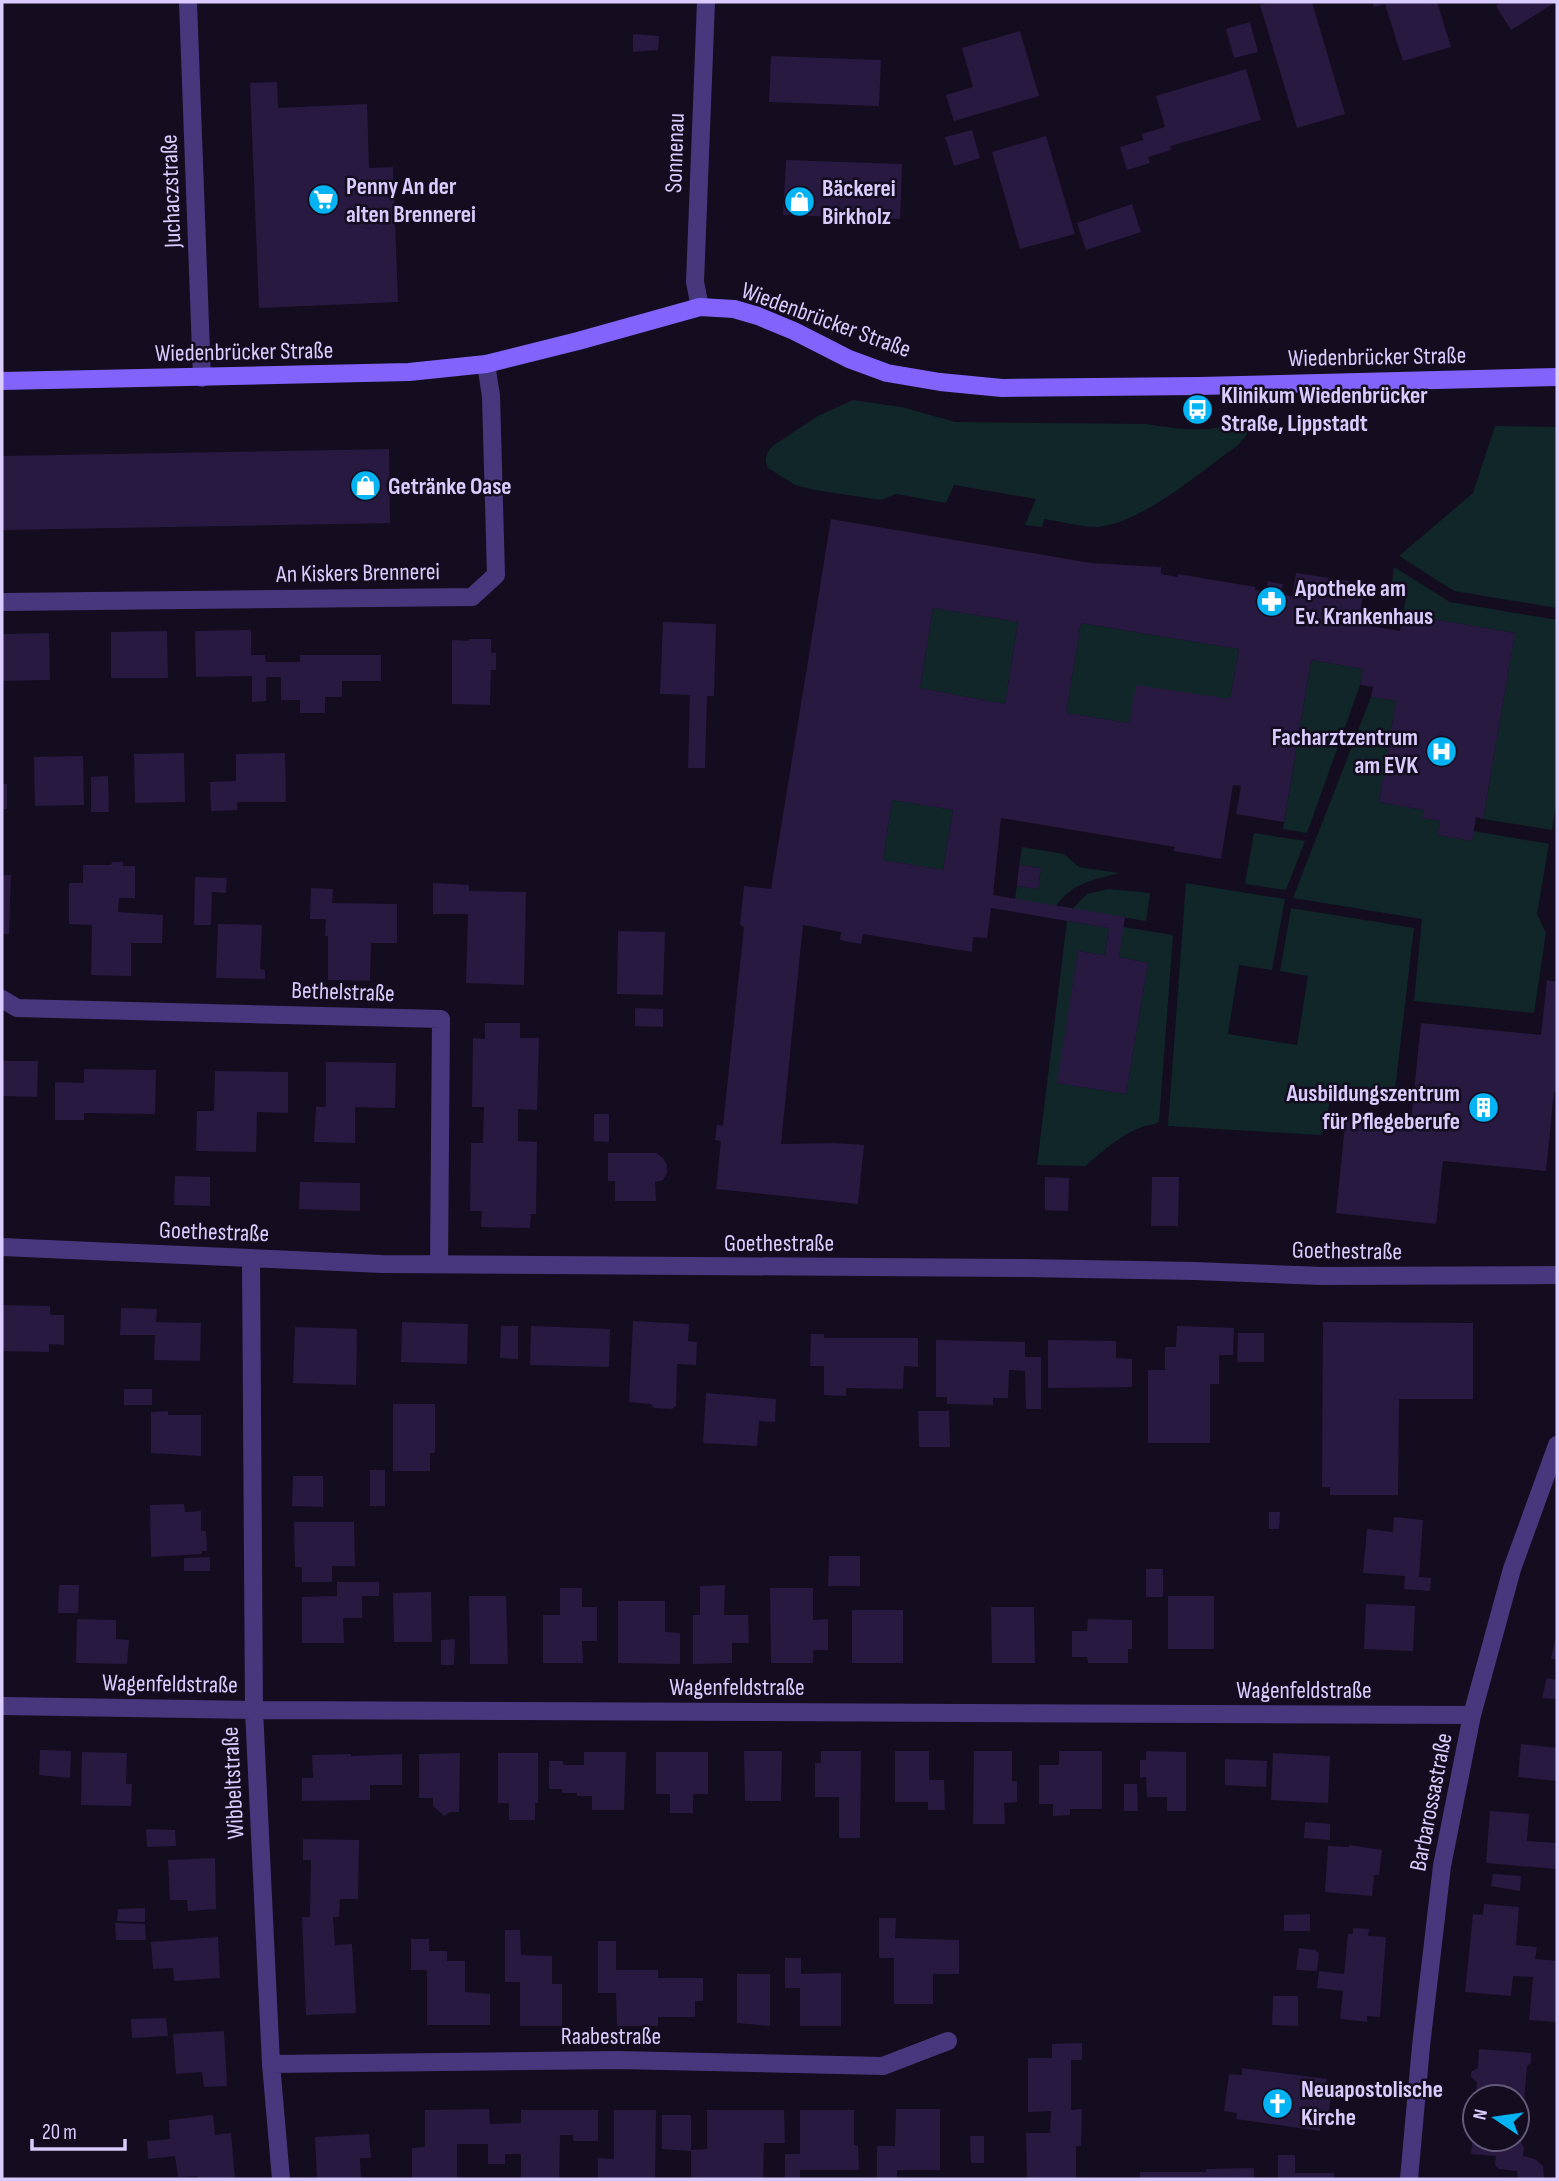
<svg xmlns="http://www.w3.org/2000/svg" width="1559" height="2181" viewBox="0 0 1559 2181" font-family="'Sofia Sans Condensed',sans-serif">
	<rect width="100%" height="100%" fill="#130d1f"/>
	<!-- green -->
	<path fill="#102629" d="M853 400 902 407 955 422 1147 424C1167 428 1187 430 1208 429 1222 428 1237 420 1250 426L1246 436 1237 446C1201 471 1137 528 1092 527 1077 526 1060 521 1044 519L1042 527 1025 525 1036 499 954 485 946 503 896 494 881 500 815 490 795 485 768 468C763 458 767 452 774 445L818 416Z
		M1495 426 1557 427V608L1454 591 1399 556 1473 493Z
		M1394 567 1450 602 1557 620V797L1552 830 1483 819 1515 633 1403 614 1407 592 1391 589Z
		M933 608 1018 622 1005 704 920 688Z
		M1081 623 1239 649 1230 699 1129 723 1066 713Z
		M1311 660 1363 669 1360 685 1307 833 1283 829Z
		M1371 697 1396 701 1379 802 1424 810 1423 818 1440 821 1437 835 1472 841 1473 831 1549 844 1537 914 1546 933 1534 1013 1414 1001 1422 919 1293 898Z
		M892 800 953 810 943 870 883 860Z
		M1254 833 1305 841 1286 890 1245 884Z
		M1022 847 1064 854 1079 867 1119 873C1093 880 1072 883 1056 906L1015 899 1017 886 1038 889 1041 868 1019 865Z
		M1186 883 1285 899 1272 970 1239 965 1228 1034 1297 1045 1308 976 1280 971 1291 908 1414 928 1394 1098 1392 1102 1340 1097 1329 1104 1326 1129 1320 1135 1168 1126Z
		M1108 889 1150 893 1146 921 1072 909 1087 894Z
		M1067 921 1109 928 1105 955 1078 951 1058 1083 1126 1094 1148 963 1119 957 1123 927 1173 935 1159 1122C1153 1126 1148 1124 1142 1127 1120 1135 1103 1151 1085 1166L1037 1165Z"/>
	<!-- building -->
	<path fill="#281940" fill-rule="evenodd" d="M1270 2H1312L1345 114 1297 128 1260 5Z
		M1372 2H1437L1451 47 1403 61 1385 4 1374 7Z
		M1502 2H1556L1511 30 1496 6Z
		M1250 22 1258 52 1234 58 1226 29Z
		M1020 31 1039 96 954 121 946 95 973 87 962 48Z
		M633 34 659 36 658 50 633 52Z
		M771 56 881 60 879 106 769 102Z
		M1246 69 1261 120 1170 146 1171 150 1148 157 1150 163 1127 170 1120 147 1143 140 1142 134 1165 127 1156 96Z
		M277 82 278 108 367 104 369 168 393 167 398 302 259 308 250 83Z
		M972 130 980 158 954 166 945 137Z
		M1046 136 1075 234 1020 249 992 152Z
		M786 160 902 164 900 219 783 215Z
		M1132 204 1141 232 1086 250 1077 223Z
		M389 449 390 523 2 530V456Z
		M831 519 1091 563 1161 567V574L1177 577 1178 574 1255 587V590L1266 592 1268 581 1276 583 1283 584 1281 594 1292 596 1296 573 1343 580 1365 584 1358 624 1400 631 1403 614 1515 633 1483 819 1476 817 1472 841 1437 835 1440 821 1422 818 1424 810 1379 802 1396 701 1371 697 1373 687 1360 685 1363 669 1311 660 1284 822 1236 814 1241 786 1233 785 1221 859 1173 851 1175 847 1001 818 993 895 1125 917 1119 957 1148 963 1126 1094 1057 1083 1078 951 1105 955 1109 928 991 908 987 938 973 937 972 952 863 934 861 944 840 940 841 932 803 925 781 1144 834 1143 864 1145 858 1204 716 1189 721 1141 715 1140 717 1125 723 1126 744 927 740 925 744 886 771 889ZM933 608 1018 622 1005 704 920 688ZM1081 623 1239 649 1230 699 1136 685 1129 723 1066 713ZM892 800 953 810 943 870 883 860Z
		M663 622 716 624 714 696H707L705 768H688L690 695 660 694Z
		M251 630V655H265L266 662H300V655H381V681H342V697H325V713H300V700H281V677H266V701L252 702V676L196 677 195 631Z
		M167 631 168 678H111V632Z
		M49 633 50 680 2 681V634Z
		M469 639H491V653H496V670H491L490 705 452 704V640L469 641Z
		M184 753 185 802 135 803 134 754Z
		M285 753 286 802H237V810L211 811 210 782 236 781V754Z
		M83 756 84 805 35 806 34 757Z
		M108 776 109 812H91V777Z
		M2 784H7V809H2Z
		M112 862H123V866H135V898H119L118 912 163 915 162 943H131V976L91 975 92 925 69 924V883H83V865H111Z
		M1019 865 1041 868 1038 889 1017 886Z
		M2 875H11L9 934H2Z
		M195 877 227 878 226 893 212 892 211 925H194Z
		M433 883 469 885V891L526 892 524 985 466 983 468 914H433Z
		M311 888 333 889 332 903 397 904V943H371L370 981 328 980V936H325L326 919H310Z
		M218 924 262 925 260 969 265 970V979L216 978Z
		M618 931 665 932 663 995 617 994Z
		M1547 980 1557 982V1093L1554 1092 1546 1171 1443 1161 1436 1224 1336 1213 1346 1115 1411 1121 1421 1023 1541 1035Z
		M635 1008 663 1009V1027L635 1026Z
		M485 1023H520V1038H539L537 1110 518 1109V1141L537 1142 536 1214H531L530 1228 481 1227 482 1211H470L471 1143H483L484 1107H472L473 1038 485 1039Z
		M2 1061H38L37 1097 2 1096Z
		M326 1062 396 1063 395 1108 355 1107V1143L314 1142 316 1107H326Z
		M84 1069 156 1070 155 1114 84 1113V1120H55V1082L84 1083Z
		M215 1071 288 1072V1113L257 1112 256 1152 196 1151 197 1111H214Z
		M594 1114H609V1142L594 1141Z
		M608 1153H656L663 1158 667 1165V1173L663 1180 655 1182 656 1201H615V1181H608Z
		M175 1176 210 1177V1206L174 1205Z
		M1045 1177 1069 1178 1068 1211 1045 1210Z
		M1152 1177H1179L1178 1226H1151Z
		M300 1182 360 1183V1211L299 1209Z
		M2 1305 50 1306V1315H64V1345L49 1344V1352L2 1351Z
		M121 1308 157 1309 156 1322 201 1323 200 1361 154 1360 155 1335H120Z
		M633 1321 689 1324 688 1341 697 1342 696 1365 677 1364 676 1406 672 1409 654 1408 651 1404 629 1402Z
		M402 1322 468 1324 467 1364 401 1362Z
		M1323 1322 1473 1323V1399H1399L1398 1495H1330V1487H1322Z
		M501 1326H518V1359L500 1358Z
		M531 1326 610 1329 609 1367 530 1365Z
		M1177 1326 1234 1328 1233 1355H1219V1384H1210V1443H1148V1370H1165V1347H1176Z
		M295 1327 357 1329 356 1385 293 1383Z
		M1238 1333H1264V1362H1237Z
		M811 1334H824V1338H918V1367L904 1366 903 1389 846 1388V1396L824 1395V1366H810Z
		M936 1340 1025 1342V1357H1041V1409H1026L1025 1371 1009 1370 1008 1398H993V1405L947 1404V1397H936Z
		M1048 1340 1116 1341V1358L1132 1359V1387L1048 1388Z
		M124 1389H152V1405H124Z
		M706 1393 776 1399 775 1422 759 1421 757 1446 703 1443Z
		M393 1404H435V1453H430V1471H393Z
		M168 1411V1415H201V1456L151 1453V1412Z
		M918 1411H949L950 1447H919Z
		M370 1470H385V1506H370Z
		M293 1476H323V1507L292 1506Z
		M184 1504 185 1512 201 1511V1531H206L207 1551H202V1554L151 1557 150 1505Z
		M1269 1512H1280L1279 1529H1269Z
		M1394 1517 1423 1520 1419 1577 1431 1578 1430 1591 1404 1589 1405 1576 1363 1573 1367 1529 1393 1532Z
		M294 1522H354L355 1566H332V1582H302V1567H295Z
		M829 1556H860V1586H828Z
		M210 1557V1571H184V1558Z
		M1146 1569H1163V1597H1146Z
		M337 1582H379V1596H362V1618H343L344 1643H302V1597L337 1596Z
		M59 1585H79L78 1613H58Z
		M725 1585 724 1615H748L749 1643H732V1663L693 1664V1615H700V1586Z
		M560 1588H582V1607H597V1641H582L583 1663H543V1615H560Z
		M770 1588H813V1620L828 1619V1650H813V1663H771Z
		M431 1592 432 1642H394L393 1593Z
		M469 1596H506L508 1664H470Z
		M1168 1596H1214V1649H1168Z
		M618 1601H665V1632L680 1633V1664L618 1663Z
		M1366 1604 1415 1606 1413 1651 1364 1649Z
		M991 1607H1034L1035 1663H992Z
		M852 1610H903V1663H852Z
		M77 1619 116 1620V1639L129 1640 127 1664 76 1663Z
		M1088 1619 1132 1620V1649H1128V1663H1088L1087 1657H1072V1631H1087Z
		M1556 1638H1557V1660L1551 1658Z
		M455 1639 454 1665H441V1640Z
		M1547 1678 1557 1680V1699L1542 1698Z
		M1521 1744 1557 1748V1781L1518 1777Z
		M40 1750 71 1751 70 1778 39 1775Z
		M744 1751H782L781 1801H745Z
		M821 1751H861L860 1838H839V1797H815V1763H821Z
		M895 1751H929V1780H944L945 1810H928V1802H895Z
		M974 1751H1012V1781H1017V1802L1004 1803 1005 1824H973Z
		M1059 1751H1102V1809H1070V1815L1053 1816V1804H1039V1765H1059Z
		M1146 1751 1186 1752V1811H1167V1797H1147L1146 1777 1140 1778V1760H1146Z
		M82 1752 127 1753 126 1784H132L131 1806 81 1805Z
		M584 1752H626L624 1810H592V1796H577V1793H562V1789H549V1761H563V1765H584Z
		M656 1752H708V1794H693V1813H670V1794H656Z
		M460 1753 459 1812H450L444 1816 433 1806V1798H419V1754Z
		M498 1753H538V1803H535V1820H509V1803H498Z
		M1273 1753 1330 1756 1328 1803 1271 1800Z
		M351 1754V1756L402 1754V1785H370V1800L302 1801V1778H313L312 1755Z
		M1225 1759 1267 1761 1266 1787 1225 1785Z
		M1124 1784H1137L1138 1811H1124Z
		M1490 1811 1529 1814 1527 1841 1557 1843V1869L1486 1863Z
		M1305 1822 1330 1824V1840L1304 1838Z
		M146 1829 175 1830 176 1846 147 1847Z
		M303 1839 359 1840 358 1899H340L339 1917H333L335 1945 352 1944 356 2013 306 2015 302 1917H310L311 1860H303Z
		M1349 1845 1382 1850 1379 1875H1374L1372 1896 1325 1892 1328 1846 1349 1847Z
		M215 1858 216 1909 188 1911 187 1900H170L168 1860Z
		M1493 1874 1521 1876 1520 1891 1491 1886Z
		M1484 1904 1519 1907 1516 1945 1537 1947 1535 1959 1557 1961V2022L1529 2020 1533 1977 1513 1976 1511 1996 1465 1992 1473 1914 1483 1915Z
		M145 1908V1922L117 1921 118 1909Z
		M1310 1914V1931H1284V1915Z
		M879 1918H896L895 1938 959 1940V1974H933V2004H894V1958H879Z
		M115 1923 145 1924 146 1940H116Z
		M1353 1928 1369 1929 1368 1936 1386 1937 1380 2017 1367 2016V2022L1340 2019 1343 1991 1317 1988 1319 1971 1344 1974 1348 1934H1353Z
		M505 1930H520L521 1955 552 1956V1984H562V2026H520V1982H505Z
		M218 1937 220 1978 174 1981 173 1968 153 1969 151 1942Z
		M411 1939H429V1951H447V1961H465V1992L490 1994V2025H427V1970H411Z
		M598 1941H616V1970H658V1978H703V2001H695V2017H658V2026H617L616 1993H598Z
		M1299 1948 1315 1950 1319 1954 1317 1971 1296 1970Z
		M785 1958H801V1974L841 1973V2026H800V1988H785Z
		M737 1974H770V2026L737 2023Z
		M1273 1996H1298V2026L1272 2025Z
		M166 2018 168 2036 132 2038 131 2019Z
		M224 2031 227 2086 204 2087 202 2072 176 2074 173 2034Z
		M1082 2043V2060H1071V2110L1082 2109 1081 2146H1076V2179H1027L1026 2133H1050L1051 2111 1028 2112V2058H1052V2044Z
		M1479 2049 1531 2053V2063L1527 2066 1524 2101 1520 2104 1519 2116H1517V2097H1475V2139H1517V2123L1522 2128 1521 2143 1524 2147 1523 2156 1535 2159 1543 2166 1544 2179H1518L1517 2171 1499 2169 1495 2165 1496 2156 1471 2154 1474 2123 1470 2118 1472 2095 1476 2092 1477 2082 1471 2077V2072L1478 2068Z
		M1242 2068 1327 2079 1325 2094 1331 2095 1328 2117H1322L1320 2131 1236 2119 1237 2113 1224 2111 1229 2074 1242 2075Z
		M489 2109 490 2124 521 2123V2110H598V2141H573V2135H560L559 2179H521V2154H505V2164H488V2144H457V2178H412V2148L425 2147V2110Z
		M896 2109H940V2170H897V2179H877V2146H895Z
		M614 2110H656L655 2179H598V2158L614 2159Z
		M707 2110H784L785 2143H764L763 2179H691V2151L662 2149V2115H691V2150L707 2149Z
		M800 2110H854V2145L858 2146 859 2170H800V2179H785V2154H800Z
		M213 2115 215 2135 231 2133 235 2179H197V2176L178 2177 175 2156 148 2159 147 2141 170 2139 169 2120Z
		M369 2134 371 2158H360L361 2179H317L315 2137Z
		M970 2136H984V2163H971Z
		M1278 2155H1295V2173H1334V2179H1278Z
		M1254 2168V2179H1140V2172H1206V2169Z"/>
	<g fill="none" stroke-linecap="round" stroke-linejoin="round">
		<!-- street -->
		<path stroke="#47387e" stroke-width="18" d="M188 2 202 378
			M700 307 695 282 706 2
			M2 602 472 597 496 575 491 396 486 364
			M2 999 17 1008 441 1019 439 1264
			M2 1247 382 1264 1025 1268 1194 1271 1322 1276 1557 1275
			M251 1258 254 1710 271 2064 281 2179
			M2 1706 254 1710 1472 1715
			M271 2064 618 2060 883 2066 948 2041
			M1409 2179 1421 2046 1442 1866 1472 1715 1512 1569 1557 1445"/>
		<!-- secondary -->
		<path stroke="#8264fd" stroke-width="18" d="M2 381 409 372 486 364 578 341 700 307 734 309 758 316 794 331 849 359 887 373 940 382 1002 388 1199 386 1557 377"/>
	</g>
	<!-- icons -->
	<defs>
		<symbol id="supermarket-disc" viewBox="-11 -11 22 22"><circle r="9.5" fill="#03b3f3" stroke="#130d1f"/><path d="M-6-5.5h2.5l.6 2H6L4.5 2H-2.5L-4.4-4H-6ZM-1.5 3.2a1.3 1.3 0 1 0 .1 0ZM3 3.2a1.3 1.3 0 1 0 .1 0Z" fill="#fff"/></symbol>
		<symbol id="shop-disc" viewBox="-11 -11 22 22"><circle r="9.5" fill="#03b3f3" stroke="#130d1f"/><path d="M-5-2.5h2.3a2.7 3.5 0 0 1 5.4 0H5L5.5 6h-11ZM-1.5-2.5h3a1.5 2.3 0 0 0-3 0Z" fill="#fff"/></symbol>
		<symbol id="bus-disc" viewBox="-11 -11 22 22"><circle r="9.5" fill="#03b3f3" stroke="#130d1f"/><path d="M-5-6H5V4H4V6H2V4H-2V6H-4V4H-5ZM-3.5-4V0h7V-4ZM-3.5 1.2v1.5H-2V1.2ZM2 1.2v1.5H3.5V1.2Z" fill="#fff"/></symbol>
		<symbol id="pharmacy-disc" viewBox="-11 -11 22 22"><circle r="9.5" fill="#03b3f3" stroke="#130d1f"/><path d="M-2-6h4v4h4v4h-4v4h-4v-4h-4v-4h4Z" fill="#fff"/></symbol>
		<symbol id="hospital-disc" viewBox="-11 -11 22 22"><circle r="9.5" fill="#03b3f3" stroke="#130d1f"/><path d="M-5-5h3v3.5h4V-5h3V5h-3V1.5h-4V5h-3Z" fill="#fff"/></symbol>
		<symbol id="building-disc" viewBox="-11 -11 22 22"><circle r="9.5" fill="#03b3f3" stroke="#130d1f"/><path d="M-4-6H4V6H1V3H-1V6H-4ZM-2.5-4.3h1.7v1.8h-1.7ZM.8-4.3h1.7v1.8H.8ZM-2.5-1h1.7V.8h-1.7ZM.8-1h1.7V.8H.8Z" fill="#fff"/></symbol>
		<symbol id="church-disc" viewBox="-11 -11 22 22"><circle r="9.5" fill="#03b3f3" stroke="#130d1f"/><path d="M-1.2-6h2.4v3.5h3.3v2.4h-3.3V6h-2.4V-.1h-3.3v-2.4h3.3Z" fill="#fff"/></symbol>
	</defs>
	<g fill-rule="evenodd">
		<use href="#supermarket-disc" x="306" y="182" width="35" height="35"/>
		<use href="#shop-disc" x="782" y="184" width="35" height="35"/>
		<use href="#bus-disc" x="1180" y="392" width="35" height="35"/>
		<use href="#shop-disc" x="348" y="468" width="35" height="35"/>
		<use href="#pharmacy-disc" x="1254" y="584" width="35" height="35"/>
		<use href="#hospital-disc" x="1424" y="734" width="35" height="35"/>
		<use href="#building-disc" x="1466" y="1090" width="35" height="35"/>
		<use href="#church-disc" x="1260" y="2086" width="35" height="35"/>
	</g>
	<g text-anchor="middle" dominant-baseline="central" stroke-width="5" stroke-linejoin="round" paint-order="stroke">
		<!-- street labels -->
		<g font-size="24" fill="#daccfe" stroke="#130d1f">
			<text transform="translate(675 153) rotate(-88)">Sonnenau</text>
			<text transform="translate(171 191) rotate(-92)">Juchaczstraße</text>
			<text transform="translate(826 320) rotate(20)">Wiedenbrücker Straße</text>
			<text transform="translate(244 352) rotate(-1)">Wiedenbrücker Straße</text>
			<text transform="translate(1377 357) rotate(-1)">Wiedenbrücker Straße</text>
			<text transform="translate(358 573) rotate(-1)">An Kiskers Brennerei</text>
			<text transform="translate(343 992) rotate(2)">Bethelstraße</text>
			<text transform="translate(214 1232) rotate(2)">Goethestraße</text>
			<text x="779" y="1243">Goethestraße</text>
			<text transform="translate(1347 1251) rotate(1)">Goethestraße</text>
			<text transform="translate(170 1684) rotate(1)">Wagenfeldstraße</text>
			<text x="737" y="1687">Wagenfeldstraße</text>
			<text x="1304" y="1690">Wagenfeldstraße</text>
			<text transform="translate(233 1783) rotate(-93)">Wibbeltstraße</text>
			<text transform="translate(1431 1802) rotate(-79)">Barbarossastraße</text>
			<text x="611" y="2036">Raabestraße</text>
		</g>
		<!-- poi labels -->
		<g font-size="24" font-weight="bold" fill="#daccfe" stroke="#130d1f" text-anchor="start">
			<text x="346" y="186">Penny An der<tspan x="346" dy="28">alten Brennerei</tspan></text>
			<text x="822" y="188">Bäckerei<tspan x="822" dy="28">Birkholz</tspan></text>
			<text x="1221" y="395">Klinikum Wiedenbrücker<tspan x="1221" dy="28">Straße, Lippstadt</tspan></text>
			<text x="388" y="486">Getränke Oase</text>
			<text x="1295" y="588">Apotheke am<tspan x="1295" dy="28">Ev. Krankenhaus</tspan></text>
			<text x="1418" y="737" text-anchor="end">Facharztzentrum<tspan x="1418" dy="28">am EVK</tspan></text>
			<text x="1460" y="1093" text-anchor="end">Ausbildungszentrum<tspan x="1460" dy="28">für Pflegeberufe</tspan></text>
			<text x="1301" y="2089">Neuapostolische<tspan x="1301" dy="28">Kirche</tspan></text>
		</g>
	</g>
	<!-- border -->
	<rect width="1559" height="2181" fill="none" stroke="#daccfe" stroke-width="7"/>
	<!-- north arrow -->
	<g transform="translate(1496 2118) rotate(283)"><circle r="33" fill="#130d1f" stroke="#635978" stroke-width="2"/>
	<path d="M0-5L12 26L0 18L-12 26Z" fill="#03b3f3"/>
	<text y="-10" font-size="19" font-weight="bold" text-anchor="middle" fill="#daccfe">N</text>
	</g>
	<!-- scale -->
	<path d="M32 2139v10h93v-10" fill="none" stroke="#daccfe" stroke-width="3.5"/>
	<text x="42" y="2139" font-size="21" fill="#daccfe" stroke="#130d1f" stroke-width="5" paint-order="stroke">20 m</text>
</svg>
